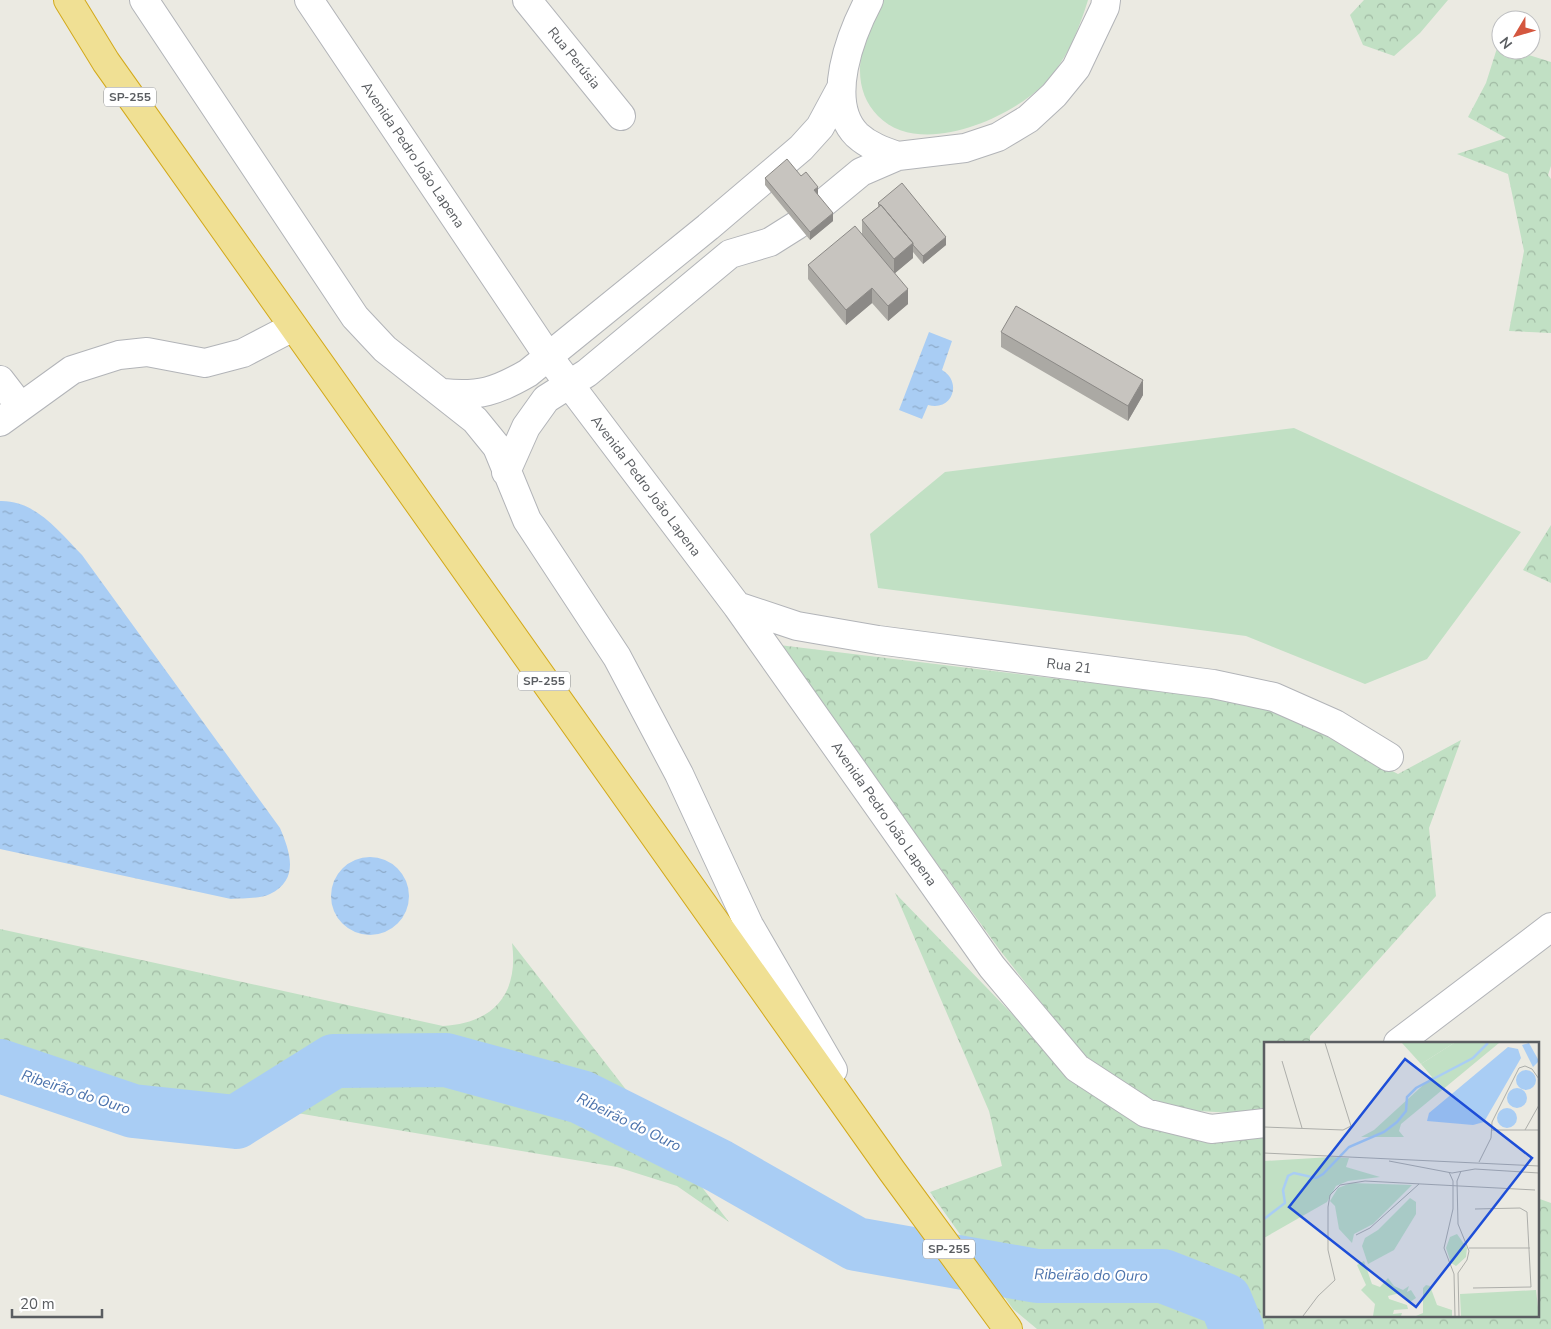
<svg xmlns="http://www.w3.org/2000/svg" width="1551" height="1329" viewBox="0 0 1551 1329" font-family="'Nunito Sans',sans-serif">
	<defs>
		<pattern id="forest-crowns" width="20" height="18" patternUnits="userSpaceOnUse" patternTransform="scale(1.25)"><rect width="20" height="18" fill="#c1e0c4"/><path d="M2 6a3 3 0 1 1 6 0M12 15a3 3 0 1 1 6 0" fill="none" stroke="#a0b9a3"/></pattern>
		<pattern id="water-ripples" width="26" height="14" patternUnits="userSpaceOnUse" patternTransform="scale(1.25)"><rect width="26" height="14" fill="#a9cdf4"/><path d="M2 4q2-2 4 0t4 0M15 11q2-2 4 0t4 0" fill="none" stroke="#8daac9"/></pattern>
	</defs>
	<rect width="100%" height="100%" fill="#ebeae2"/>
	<!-- grass -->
	<path fill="#c1e0c4" d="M884 0H1088C1078 32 1066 62 1042 86 1007 120 919 158 878 116 866 104 860 88 860 71 860 46 873 22 884 0Z
		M1294 428 1521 532 1427 659 1365 684 1246 636 878 588 870 534 945 472Z"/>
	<!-- forest -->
	<path fill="url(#forest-crowns)" d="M1364 0H1448L1420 33 1394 56 1363 45 1350 15Z
		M1498 45 1501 46V50H1513L1551 62V166L1548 175 1551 179V333L1509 331 1524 251 1508 174 1457 154 1506 138 1468 117 1486 83Z
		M1551 525V583L1523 570Z
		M779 645 1234 700 1292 718 1398 774 1461 740 1429 828 1436 896 1310 1036V1043H1265V1108L1234 1113 1179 1110 1134 1092 1079 1051 999 949Z
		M895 893 1076 1080 1265 1136V1315H1537V1198L1551 1203V1329H1037L1013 1309 930 1192 1002 1166 989 1111Z
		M0 929 443 1026C494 1023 519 994 512 943L729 1222 677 1186 617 1167 0 1063Z"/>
	<!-- water -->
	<path fill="url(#water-ripples)" d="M929 332 952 341 942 370C963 382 952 412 928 405L922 419 899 410Z
		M0 501C36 500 59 532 82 555L280 828C290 852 300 879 270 894 260 899 242 898 231 899L0 849Z
		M331 896a39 39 0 1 1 78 0a39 39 0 1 1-78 0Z"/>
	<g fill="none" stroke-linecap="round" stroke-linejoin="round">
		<!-- river -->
		<path stroke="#a9cdf4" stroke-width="54" d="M0 1066 133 1111 236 1122 334 1061 446 1060 581 1097 719 1166 856 1244 1037 1276H1163L1225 1300 1237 1329"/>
		<defs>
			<path id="minor" d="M144 0 355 317 385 349 475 420 497 447 527 520 617 657 679 774 749 925 833 1070
				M309 0 548 356 737 606 992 967 1077 1068 1146 1113 1211 1129 1265 1123
				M527 0 621 116
				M869 0C851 34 824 102 857 135 869 146 883 151 898 156
				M0 380 20 406
				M443 393C479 397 497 391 528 373L708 227 801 148 820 127 841 88
				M0 422 72 370 119 355 147 352 205 363 243 353 293 327
				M506 472 526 427 546 399 587 373 730 254 770 242 797 225 861 172 898 156 965 148 998 137 1028 119 1054 95 1076 68 1105 7 1106 0
				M737 606 797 626 878 640 1213 684 1274 697 1335 724 1389 757
				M1398 1043 1551 927"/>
			<path id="highway" d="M68 0 106 62 892 1171 1008 1329"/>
		</defs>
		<!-- minor casing -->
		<use href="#minor" stroke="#b2b4b8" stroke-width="30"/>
		<!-- highway casing -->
		<use href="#highway" stroke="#d3a91a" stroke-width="30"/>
		<!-- minor -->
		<use href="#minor" stroke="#fff" stroke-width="28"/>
		<!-- highway -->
		<use href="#highway" stroke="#f0e094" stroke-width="28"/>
	</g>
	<!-- wall -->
	<path fill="#aba9a4" d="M801 176 818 194V195L833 221 810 240 765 185V178Z
		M878 203 946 245 923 264 913 252V258L895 273 908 304 888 321 872 303 846 325 808 279V265L862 235V220L878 207Z
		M1001 332 1143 395 1128 421 1001 347Z"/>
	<!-- shaded-wall -->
	<path fill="#8b8986" d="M818 187V194L814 198V190Z
		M833 213V221L810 240V232Z
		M946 237V245L923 264V256Z
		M913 243V258L894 274V259Z
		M872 288V303L846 325V310Z
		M908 289V304L888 321V306Z
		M1143 380V395L1128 421V406Z"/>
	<!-- building -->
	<path fill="#c7c4bf" stroke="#8b8986" d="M787 159 801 176 806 172 818 187 814 190 833 213 810 232 765 178Z
		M902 183 946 237 923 256 913 245V243L881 205H880L878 203Z
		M881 205 913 243 894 259 862 220Z
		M855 226 908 289 888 306 872 288 846 310 808 265Z
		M1016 306 1143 380 1128 406 1001 332Z"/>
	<g text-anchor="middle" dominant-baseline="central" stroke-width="4.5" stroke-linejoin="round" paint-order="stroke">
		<!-- shield labels -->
		<g fill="#fff" stroke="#8c8e90" stroke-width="1">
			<rect x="104" y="87.5" width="52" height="19" rx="4"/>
			<rect x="518" y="671.5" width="52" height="19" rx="4"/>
			<rect x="923" y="1239.5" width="52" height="19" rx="4"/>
		</g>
		<g font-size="12" font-weight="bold" fill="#5a5d61">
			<text x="130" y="97">SP-255</text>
			<text x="544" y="681">SP-255</text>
			<text x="949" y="1249">SP-255</text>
		</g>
		<!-- street labels -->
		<g font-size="14" fill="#5a5d61" stroke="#fff">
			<text transform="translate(574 58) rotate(51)">Rua Perúsia</text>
			<text transform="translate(413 155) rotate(56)">Avenida Pedro João Lapena</text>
			<text transform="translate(646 486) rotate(53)">Avenida Pedro João Lapena</text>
			<text transform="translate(1069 666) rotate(7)">Rua 21</text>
			<text transform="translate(884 814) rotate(55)">Avenida Pedro João Lapena</text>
		</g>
		<!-- water labels -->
		<g font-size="15" font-style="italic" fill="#4c73ac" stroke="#fff">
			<text transform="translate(76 1092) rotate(18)">Ribeirão do Ouro</text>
			<text transform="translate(629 1122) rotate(26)">Ribeirão do Ouro</text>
			<text transform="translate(1091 1275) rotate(1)">Ribeirão do Ouro</text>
		</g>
	</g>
	<!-- overview -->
	<g transform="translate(1264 1042)">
		<rect width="275" height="275" fill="#ebeae2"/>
		<path d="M146 156 152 160V172L130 208 104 222 98 204 101 196 114 188ZM193 192 203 206 202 215 192 224 187 221 182 206 186 195Z" fill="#c1e0c4"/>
		<path d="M190 1H235L137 82 135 89 140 95H97L110 88 168 35 157 22ZM67 115 85 116 82 125 116 135 84 139 72 144 63 160 0 196V119ZM87 141 148 143 109 182 90 192 88 201 75 187 71 164 66 159 74 146ZM100 219 108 242 116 245 124 236 130 244 139 248 145 244 143 250 147 248 152 256 146 260 136 251 124 254 125 257 143 263 144 267 130 268 129 272 138 271 137 274H109L111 262 97 248 102 243 93 223ZM162 243 166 244 173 263 188 268V274H152L159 271V246ZM272 248 275 274H197L196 252Z" fill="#c1e0c4"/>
		<path d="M138 1H190L157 22Z" fill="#c1e0c4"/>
		<path d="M265 1 275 19 269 25 258 3ZM244 5 254 7 257 16 220 80 209 83 163 79 165 71ZM252 38a10 10 0 1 1 20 0a10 10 0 1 1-20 0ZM243 56a10 10 0 1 1 20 0a10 10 0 1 1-20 0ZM233 76a10 10 0 1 1 20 0a10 10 0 1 1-20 0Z" fill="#a9cdf4"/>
		<path fill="none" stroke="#a9cdf4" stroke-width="2.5" d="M0 177 21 161 19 148 24 134 30 131 52 136 59 132 85 105 120 90 133 80 142 69 143 55 152 46 209 16 224 1"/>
		<path fill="none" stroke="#adaeaa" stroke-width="1" d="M18 19 38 86M0 85 79 88 87 84 61 1M228 88H275M261 88 275 63M0 111 275 124M125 119 188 131 211 127 275 131M215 120 227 96 228 80 255 26 261 24 268 27 275 37M185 130 189 139V167L180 206 190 232 191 274M92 193 106 186 155 142M205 206H266M209 246 267 245 263 170 256 166 211 167M39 274 54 254 71 238 64 208V165L66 153 76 143 101 139 271 148M195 274 194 231 203 218 205 209 194 182 193 139 197 129"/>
		<path fill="#1d4ed8" fill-opacity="0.15" stroke="#1d4ed8" stroke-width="2.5" d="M141 17 268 116 152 265 25 165Z"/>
		<rect width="275" height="275" fill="none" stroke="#5a5d61" stroke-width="2.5"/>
	</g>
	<!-- north arrow -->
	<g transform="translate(1516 35) rotate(232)"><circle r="24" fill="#ffffff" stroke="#bdbec0"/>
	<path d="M0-4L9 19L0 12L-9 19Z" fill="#d4573f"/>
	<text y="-8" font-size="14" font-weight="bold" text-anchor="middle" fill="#5a5d61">N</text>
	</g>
	<!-- scale -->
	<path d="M12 1309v8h90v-8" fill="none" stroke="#5a5d61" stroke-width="2.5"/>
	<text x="20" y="1309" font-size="15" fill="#5a5d61" stroke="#ffffff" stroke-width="4" paint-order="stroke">20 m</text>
</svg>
